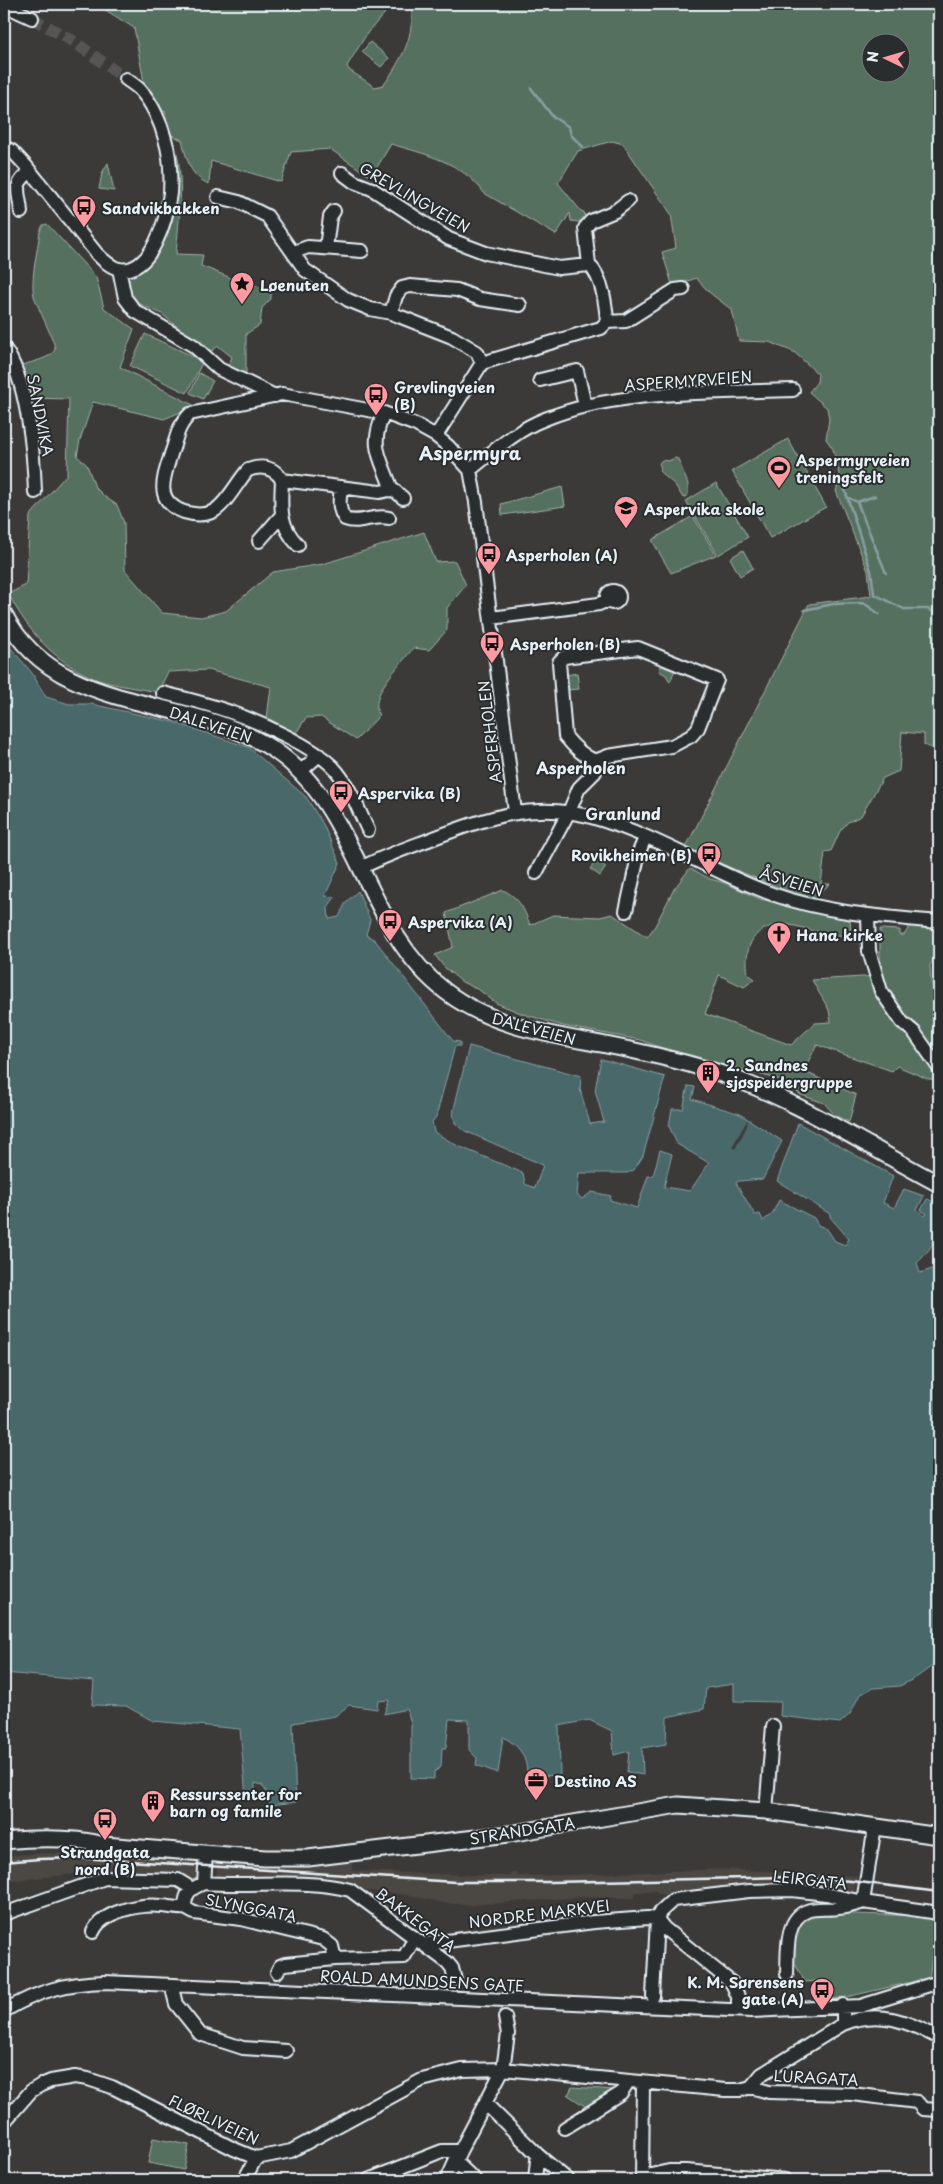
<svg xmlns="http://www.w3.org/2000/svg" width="943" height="2184" viewBox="0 0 943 2184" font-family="'Playpen Sans',sans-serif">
	<rect width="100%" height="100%" fill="#3c3a38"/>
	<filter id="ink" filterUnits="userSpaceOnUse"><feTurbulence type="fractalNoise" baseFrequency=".02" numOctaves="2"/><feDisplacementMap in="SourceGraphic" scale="10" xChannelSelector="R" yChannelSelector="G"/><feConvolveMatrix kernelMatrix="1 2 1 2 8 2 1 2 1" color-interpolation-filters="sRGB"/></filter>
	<g filter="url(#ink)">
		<!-- built -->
		<path fill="#4c4643" d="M44 1853 103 1854 186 1859 197 1861 198 1875 196 1878H179L162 1875 87 1873 4 1881V1856Z
			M336 1862 352 1863V1871L468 1875 509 1876 511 1873H516L518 1876 571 1875 721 1869 857 1876 855 1891 853 1894 670 1895 657 1894V1891L636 1892 634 1898 584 1897 472 1905 445 1903 408 1895 359 1890 216 1878 217 1863 298 1867Z"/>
		<!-- green -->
		<path fill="#57705e" stroke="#a0b0ab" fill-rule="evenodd" d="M96 4H393L368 32 347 66 349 70 375 87 383 85 386 82C402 57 412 42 412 11L402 4H939V752L924 745V734L902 732 899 771 883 778 861 816 848 822 840 831 831 851 825 852 821 884H830L813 898 790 892 685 849 809 604 871 596 868 571 836 491 840 478 833 449 826 439 829 419 827 408 809 392 817 382 818 374 794 352 769 342 739 341 732 310 710 293 696 278 673 287 662 252 676 248 671 214 623 144 612 141 578 151 558 183 581 211 584 212 585 217 579 222 571 221 570 213 556 235 484 193C462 162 425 154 391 144L371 177 330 149 291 152 281 182 211 161 209 184C189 176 187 159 182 140L169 134 163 118 166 112 159 111 144 82 134 28ZM870 42H900V72H870Z
			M370 42 389 58 381 67 362 52Z
			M175 145C185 181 179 217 176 254L203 255 201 266 236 280 271 290V299L262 308 260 325 246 334V377L227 369 232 357 218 346 209 353 162 314 131 300 128 281C164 258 178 219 177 177 177 168 173 159 171 150Z
			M108 163 114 191 99 189 102 173Z
			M47 224 96 277 104 308 134 329 120 367 195 406 164 419 93 402 80 440 77 456 87 465 95 487 105 497 117 505 124 523 125 570 162 613 201 617 226 611 273 572 323 564 424 532 436 562 455 561 466 585 447 608V630L429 650 413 648C400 667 368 693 379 716L356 740 321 717 306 718 296 733 267 718 271 687 208 670 168 672 158 692C141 689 105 684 91 677 50 658 29 631 8 594L26 585 30 516 67 474 69 399 27 398 18 367C27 362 51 360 55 349 56 344 37 306 34 296 30 279 38 249 40 231L43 225Z
			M145 334 203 361 187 393 130 366Z
			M199 373 213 381 203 399 190 393Z
			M788 439 826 507 770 538 732 471Z
			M675 458 678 459 688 484V495L683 498 675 485 659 471 661 468 659 463 662 460 668 461Z
			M716 483 748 537 718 555 686 501Z
			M562 487 565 506 502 515 501 504Z
			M693 516 716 555 671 573 652 540Z
			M743 550 753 568 740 576 730 558Z
			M662 662 676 667 670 682 666 675 659 671Z
			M577 673 579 689 568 690 566 675Z
			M596 861 606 867 600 876 590 869Z
			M690 868 710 879 725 883 760 899 850 919 851 934 849 936C841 935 833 935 825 934 810 931 794 923 778 925 751 928 744 950 748 974L755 979 744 987 719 975 705 1014 791 1045 815 1023 831 1022 829 1010 812 980 880 976V929L900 930V935H904L910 926 939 930V958L935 959 930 965 931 983 939 999V1079H928L897 1066 892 1071 817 1045 803 1071 856 1095 849 1122 836 1116 824 1103 801 1095 780 1080 659 1047 640 1040 563 1026 523 1014 496 1003 479 990 462 982 444 967 435 955 453 947 446 913 503 890C520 898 524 909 530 925L553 915 600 917 612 914 647 937 655 926 674 889Z
			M811 1911C842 1914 874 1915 905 1915 917 1915 927 1913 939 1915V1938L933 1950 929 1978 842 1998 821 2000 818 1981 805 1982 790 1955 794 1927Z
			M572 2087 615 2090 588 2108 568 2095Z
			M153 2138 189 2145 184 2170 148 2163Z"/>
		<!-- water -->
		<path fill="#4a686b" stroke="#899fa3" d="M4 640 32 673 46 697 69 704H91L173 722 248 747 306 797 323 824 340 863 325 896 335 897 328 907 329 919 339 917 346 902 358 891 370 920 366 935 375 940 453 1041 460 1042V1046H455L436 1117 432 1122 434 1132 458 1146 523 1173 525 1184 535 1188 543 1165 465 1131 455 1123 453 1113 469 1046 581 1076 580 1089 590 1124 604 1122 595 1090 601 1059 665 1077 643 1156 634 1170 627 1173H579L577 1195 582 1199 592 1192 611 1196 610 1200 637 1208 648 1176H653L660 1150 672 1154 664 1187 690 1191 709 1163 677 1144 669 1126 672 1109H683L688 1086 695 1087 692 1099 740 1114 782 1141 763 1179 739 1181 736 1183 755 1215 760 1214 763 1221 772 1214 779 1200 814 1218 818 1225 827 1229 835 1241 845 1245 849 1239 830 1217V1214L777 1181 798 1123 893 1176 883 1203 894 1208 904 1189 924 1196 917 1210 925 1216 927 1214 921 1210 927 1199 939 1204 937 1221C943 1234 926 1255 917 1263L920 1273 938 1267 939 1263V1661L917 1677 900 1686 873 1688 860 1694 850 1714 840 1723 780 1716 781 1702 734 1701V1684L706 1688 704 1709 667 1717 666 1744 642 1748 643 1775 627 1772 629 1751 614 1755 612 1731 589 1720 559 1726 560 1775 541 1776V1786L527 1788C528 1764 526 1749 503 1737L498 1773 476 1765 477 1758 469 1750V1720L449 1719 446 1748H442L441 1767 434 1772V1779L411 1778V1724L407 1709 384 1714 389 1700 378 1701 377 1709 349 1705 335 1716 293 1723 296 1802 270 1805 267 1793 262 1785 255 1783V1796L246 1797 240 1729 153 1721 126 1706 92 1705 94 1681 4 1673Z"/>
		<!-- pier -->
		<path fill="#3c3a38" d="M748 1119 747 1126 735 1149 732 1147Z"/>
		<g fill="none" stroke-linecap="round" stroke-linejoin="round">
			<!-- stream -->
			<path stroke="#899fa3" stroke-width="2.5" d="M4 27 6 26
				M531 88 553 117 569 127 571 135 583 147
				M844 487 871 571 874 594 904 609H928L939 616
				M847 497 857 502 875 496
				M857 502 886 573
				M804 610 833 604 864 603 879 614"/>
			<!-- minor-tunnel -->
			<path stroke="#565555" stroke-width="12" stroke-dasharray="12 6" stroke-linecap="butt" d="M32 18 73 41 126 79"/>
			<defs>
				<path id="minor" d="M4 5 32 18
					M4 147 12 151 26 166 97 254C103 260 110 267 119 269 152 275 167 217 170 193 171 176 170 155 165 139 161 123 152 103 141 91 137 86 131 83 126 79
					M342 173 354 182 372 189 449 239 486 253 559 268 589 265C602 276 606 305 607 322L601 328 482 363 436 436
					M218 197 239 202 267 216 305 270 348 300 370 309 391 313 452 337 477 352 482 363
					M21 212C20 193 11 186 30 172
					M326 248 330 217 334 211
					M294 252 308 247 362 251
					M589 265 585 228 591 221 615 211 628 201
					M119 269 125 298 135 311 194 346 219 369 275 396
					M391 313 396 296 402 288 410 286 457 290 480 299 520 305
					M607 322 626 321 675 290 683 289
					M4 348C27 377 34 455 35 492
					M540 380 577 371 585 405
					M470 470C494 451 516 430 545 419 619 389 714 393 793 390
					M282 480 380 492 389 490 391 487C380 456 369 446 384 413
					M341 487C340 499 337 508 345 519 360 525 373 514 389 518
					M389 490 395 491 403 498
					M259 541 281 516
					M298 545C278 524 281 506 282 480 274 467 262 465 248 470 237 482 228 502 214 511 204 516 194 515 184 512 153 501 164 477 171 454 178 435 176 429 190 414L282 394 384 413 416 425 436 436 448 446 470 470 476 502 515 812
					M607 597a6 6 0 1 1 12 0a6 6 0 1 1-12 0Z
					M491 618 599 604 608 600
					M638 648 717 680 698 728 691 736 672 746 608 756 595 761C583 756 573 746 565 736L559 662 564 657Z
					M163 693C209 704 246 715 288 737 304 745 320 754 333 767 349 784 358 809 368 830
					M301 771 319 755
					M361 868C383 856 407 848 431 839 486 818 535 800 595 818 657 836 712 872 772 894 826 913 883 917 939 922
					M536 873 569 812 579 788 595 772V761
					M626 911 639 852 645 838
					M868 915 869 951 881 991 902 1022 914 1032 939 1068
					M766 1811 773 1726
					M206 1854 204 1883C190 1889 185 1892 185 1908L194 1913 241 1919 323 1939 332 1946 335 1959
					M204 1883C250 1887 306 1878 350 1890L447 1962 452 1968 455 1980
					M863 1902 875 1826
					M4 1914 105 1878 178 1880 191 1888
					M657 1919 664 1928 732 1983 738 1997V2010
					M93 1932C102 1911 140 1904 161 1906 169 1906 176 1909 185 1908
					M424 1944 594 1922 648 1918 657 1919
					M277 1972 280 1966 285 1964 335 1959 404 1957 415 1938
					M787 1974C788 1955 784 1919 807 1911 816 1907 829 1910 838 1908 846 1908 853 1905 861 1903
					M174 1985 173 1992 176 2004 200 2034 243 2048 286 2051
					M653 1996 657 1919 660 1912 673 1900 749 1891 792 1890 826 1894 863 1902 939 1913
					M4 2011C38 1991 65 1983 105 1982L751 2011 861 2006 939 1982
					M843 2024C879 2009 907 2021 939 2038
					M751 2087 762 2074 843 2024V2005
					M485 2103 538 2155 568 2180
					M4 2122 31 2091 41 2085 51 2081 75 2077 88 2079 112 2087 234 2149 256 2158 291 2151 422 2080 462 2070 503 2069 725 2090H740L751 2087 769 2092 852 2094 917 2102 923 2109 939 2110
					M565 2128 621 2093 628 2082
					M455 2161 475 2180
					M642 2177 669 2171H686L785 2180
					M244 2180 256 2158
					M368 2180 442 2151H460
					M447 2180 460 2151 503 2069 508 2034 505 2017
					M535 2180 537 2160
					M642 2180 643 2084"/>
				<path id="major" d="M4 614C56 717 190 693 274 750 360 808 363 928 445 991 490 1026 547 1034 601 1044 638 1051 677 1060 713 1071 793 1097 865 1145 939 1184
					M4 1841C36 1838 73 1837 104 1845L265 1858H308L509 1834 678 1805 766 1811 939 1836"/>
			</defs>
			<!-- minor casing -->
			<use href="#minor" stroke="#e8f1f8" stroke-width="16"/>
			<!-- major casing -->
			<use href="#major" stroke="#e8f1f8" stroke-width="19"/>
			<!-- minor -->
			<use href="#minor" stroke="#2a2d2e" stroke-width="12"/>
			<!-- major -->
			<use href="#major" stroke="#2a2d2e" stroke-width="15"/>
			<!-- rail -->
			<path stroke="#e8f1f8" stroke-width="2.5" d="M4 1862 39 1859 81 1858 455 1882H550L791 1877 851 1881 939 1892"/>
		</g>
	</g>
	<!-- icons -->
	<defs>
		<symbol id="bus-pin" viewBox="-11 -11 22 30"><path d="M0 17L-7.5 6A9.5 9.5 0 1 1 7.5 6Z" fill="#ff9aa2" stroke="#2a2d2e"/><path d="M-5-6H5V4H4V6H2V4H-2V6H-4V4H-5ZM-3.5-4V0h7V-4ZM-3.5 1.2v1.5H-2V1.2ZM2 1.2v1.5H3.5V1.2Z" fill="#111"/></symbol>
		<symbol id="sight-pin" viewBox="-11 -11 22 30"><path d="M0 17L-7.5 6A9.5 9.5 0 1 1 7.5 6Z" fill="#ff9aa2" stroke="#2a2d2e"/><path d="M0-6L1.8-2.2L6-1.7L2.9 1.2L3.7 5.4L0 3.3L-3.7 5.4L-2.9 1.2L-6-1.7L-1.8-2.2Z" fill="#111"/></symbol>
		<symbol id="stadium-pin" viewBox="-11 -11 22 30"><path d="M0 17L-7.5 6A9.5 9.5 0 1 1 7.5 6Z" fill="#ff9aa2" stroke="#2a2d2e"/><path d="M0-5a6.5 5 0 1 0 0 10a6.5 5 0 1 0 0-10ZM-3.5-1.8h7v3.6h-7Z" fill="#111"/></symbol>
		<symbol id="school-pin" viewBox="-11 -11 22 30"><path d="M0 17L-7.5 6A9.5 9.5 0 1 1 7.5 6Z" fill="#ff9aa2" stroke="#2a2d2e"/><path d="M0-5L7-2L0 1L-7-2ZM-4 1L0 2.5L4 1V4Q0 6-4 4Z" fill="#111"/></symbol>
		<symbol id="church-pin" viewBox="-11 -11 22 30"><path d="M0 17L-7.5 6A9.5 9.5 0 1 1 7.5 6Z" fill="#ff9aa2" stroke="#2a2d2e"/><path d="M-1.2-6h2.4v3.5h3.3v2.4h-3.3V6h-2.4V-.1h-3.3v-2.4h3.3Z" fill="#111"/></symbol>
		<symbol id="building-pin" viewBox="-11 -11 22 30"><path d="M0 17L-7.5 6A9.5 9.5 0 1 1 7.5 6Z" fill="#ff9aa2" stroke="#2a2d2e"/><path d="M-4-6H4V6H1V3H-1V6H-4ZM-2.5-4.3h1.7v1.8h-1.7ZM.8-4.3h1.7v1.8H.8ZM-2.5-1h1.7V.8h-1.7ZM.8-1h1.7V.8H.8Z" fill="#111"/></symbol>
		<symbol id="office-pin" viewBox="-11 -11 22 30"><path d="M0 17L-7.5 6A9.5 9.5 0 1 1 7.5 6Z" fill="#ff9aa2" stroke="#2a2d2e"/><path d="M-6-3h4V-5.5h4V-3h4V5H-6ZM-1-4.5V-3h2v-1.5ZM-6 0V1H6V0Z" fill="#111"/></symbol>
	</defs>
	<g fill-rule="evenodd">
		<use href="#bus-pin" x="70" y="193" width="28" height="38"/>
		<use href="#sight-pin" x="228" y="270" width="28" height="38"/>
		<use href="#bus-pin" x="362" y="381" width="28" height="38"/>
		<use href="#stadium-pin" x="765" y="454" width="28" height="38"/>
		<use href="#school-pin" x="612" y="494" width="28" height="38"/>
		<use href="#bus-pin" x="475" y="540" width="28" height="38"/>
		<use href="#bus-pin" x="478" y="629" width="28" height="38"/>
		<use href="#bus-pin" x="327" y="778" width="28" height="38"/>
		<use href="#bus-pin" x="695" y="840" width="28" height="38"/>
		<use href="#bus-pin" x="376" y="907" width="28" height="38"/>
		<use href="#church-pin" x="765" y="920" width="28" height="38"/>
		<use href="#building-pin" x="694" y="1059" width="28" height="38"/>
		<use href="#office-pin" x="522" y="1766" width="28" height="38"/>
		<use href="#building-pin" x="139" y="1788" width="28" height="38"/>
		<use href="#bus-pin" x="91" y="1806" width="28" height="38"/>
		<use href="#bus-pin" x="808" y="1976" width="28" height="38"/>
	</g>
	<g text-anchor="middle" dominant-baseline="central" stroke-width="4" stroke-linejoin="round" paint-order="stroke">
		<!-- street labels -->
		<g font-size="15" fill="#e8f1f8" stroke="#2a2d2e">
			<text transform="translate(415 197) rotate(30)">GREVLINGVEIEN</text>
			<text transform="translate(688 380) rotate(-4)">ASPERMYRVEIEN</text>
			<text transform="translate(41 415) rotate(79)">SANDVIKA</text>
			<text transform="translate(211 724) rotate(18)">DALEVEIEN</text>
			<text transform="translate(489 732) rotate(-97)">ASPERHOLEN</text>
			<text transform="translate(792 881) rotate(17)">ÅSVEIEN</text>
			<text transform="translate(534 1028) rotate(15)">DALEVEIEN</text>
			<text transform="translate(522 1830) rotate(-9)">STRANDGATA</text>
			<text transform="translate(810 1879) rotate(6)">LEIRGATA</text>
			<text transform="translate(251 1907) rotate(11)">SLYNGGATA</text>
			<text transform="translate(539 1913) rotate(-7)">NORDRE MARKVEI</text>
			<text transform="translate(416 1919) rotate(37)">BAKKEGATA</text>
			<text transform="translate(422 1980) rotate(3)">ROALD AMUNDSENS GATE</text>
			<text transform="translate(816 2077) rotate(3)">LURAGATA</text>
			<text transform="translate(214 2119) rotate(25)">FLØRLIVEIEN</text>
		</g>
		<!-- poi labels -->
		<g font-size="15" font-weight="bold" fill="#e8f1f8" stroke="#2a2d2e" text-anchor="start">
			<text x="102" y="207">Sandvikbakken</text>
			<text x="260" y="284">Løenuten</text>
			<text x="394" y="386">Grevlingveien<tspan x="394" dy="17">(B)</tspan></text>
			<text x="796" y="459">Aspermyrveien<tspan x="796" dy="17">treningsfelt</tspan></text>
			<text x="644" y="508">Aspervika skole</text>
			<text x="506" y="554">Asperholen (A)</text>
			<text x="510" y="643">Asperholen (B)</text>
			<text x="358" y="792">Aspervika (B)</text>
			<text x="692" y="854" text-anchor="end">Rovikheimen (B)</text>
			<text x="408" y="921">Aspervika (A)</text>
			<text x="796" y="934">Hana kirke</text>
			<text x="726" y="1064">2. Sandnes<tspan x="726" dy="17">sjøspeidergruppe</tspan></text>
			<text x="554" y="1780">Destino AS</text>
			<text x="170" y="1793">Ressurssenter for<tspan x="170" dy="17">barn og famile</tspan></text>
			<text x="105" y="1851" text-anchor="middle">Strandgata<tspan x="105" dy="17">nord (B)</tspan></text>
			<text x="804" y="1981" text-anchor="end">K. M. Sørensens<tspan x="804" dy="17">gate (A)</tspan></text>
		</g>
		<!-- neighbourhood labels -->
		<g font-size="16" font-weight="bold" fill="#e8f1f8" stroke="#2a2d2e">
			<text x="581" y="767">Asperholen</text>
			<text x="623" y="813">Granlund</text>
		</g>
		<!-- quarter labels -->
		<g font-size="18" font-weight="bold" fill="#e8f1f8" stroke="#2a2d2e">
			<text x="470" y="452">Aspermyra</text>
		</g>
	</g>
	<!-- margin -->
	<rect width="943" height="2184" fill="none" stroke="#2a2d2e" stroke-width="20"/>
	<rect x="10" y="10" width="923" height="2164" fill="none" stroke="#e8f1f8" stroke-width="2" filter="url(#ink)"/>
	<!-- north arrow -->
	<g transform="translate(886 58) rotate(275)"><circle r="24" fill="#2a2d2e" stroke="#767b7f"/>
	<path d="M0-4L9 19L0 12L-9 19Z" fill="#ff9aa2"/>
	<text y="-8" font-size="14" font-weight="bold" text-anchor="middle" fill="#e8f1f8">N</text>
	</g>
</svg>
